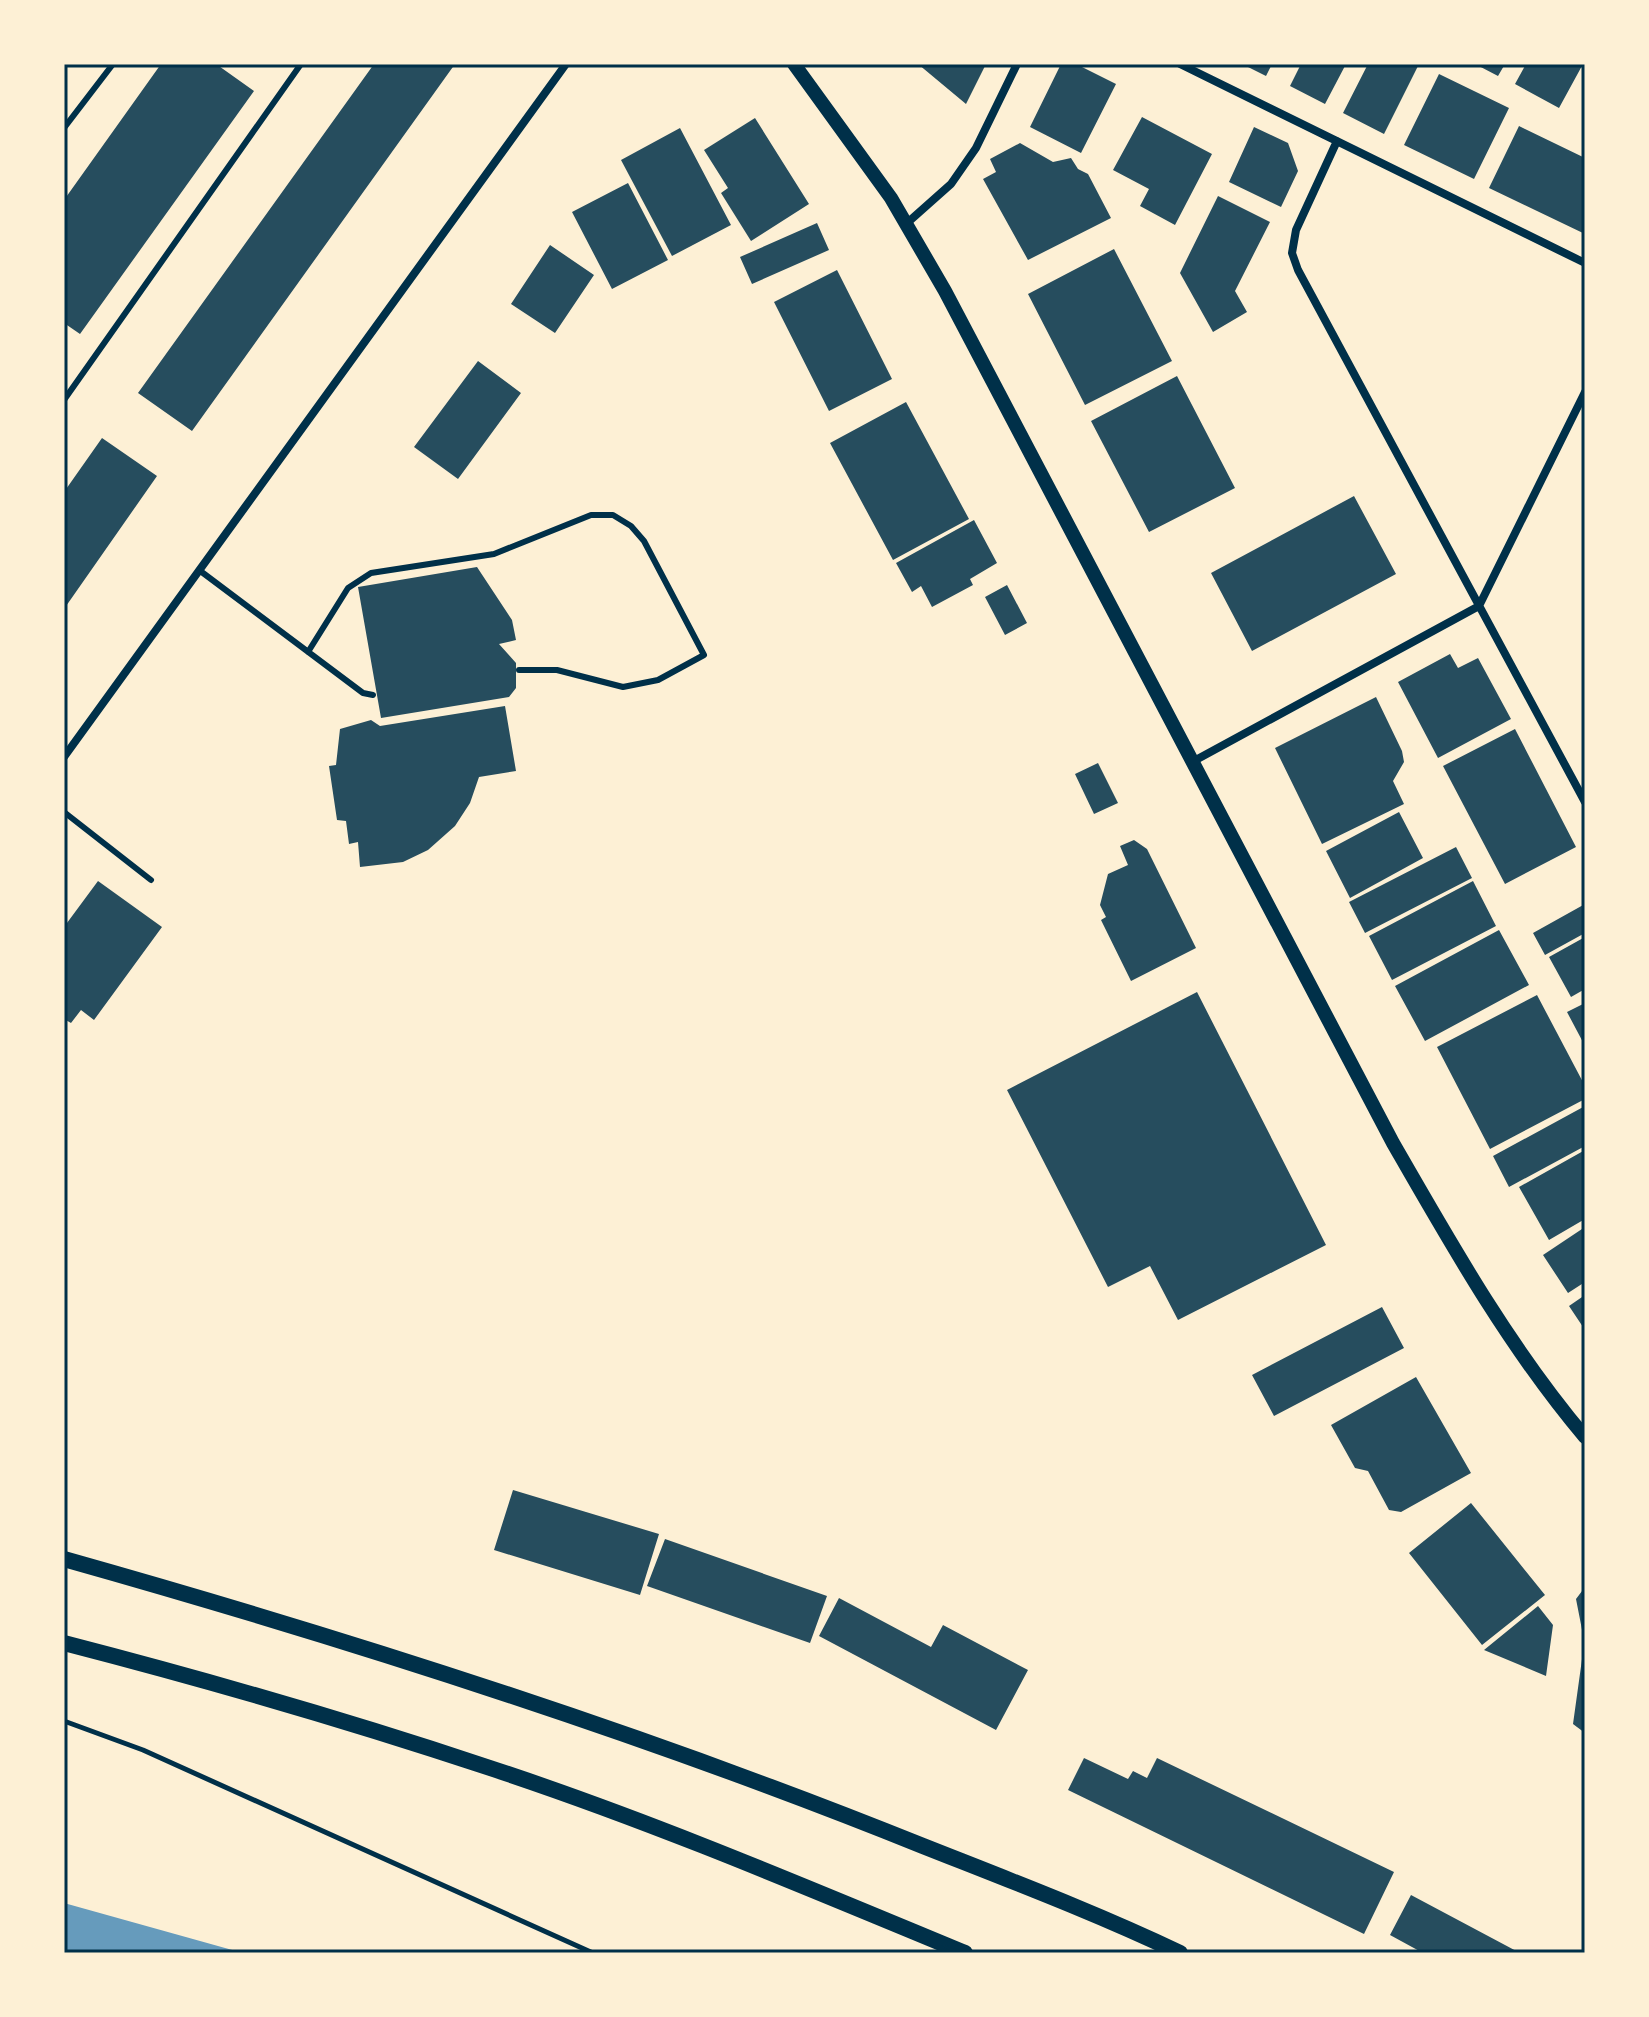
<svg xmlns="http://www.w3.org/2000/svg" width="1649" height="2017" viewBox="0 0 1649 2017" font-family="'Asap Condensed',sans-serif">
	<rect width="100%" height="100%" fill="#fdf0d5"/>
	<!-- water -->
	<path fill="#669bbc" d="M64 1903 243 1953H64Z"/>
	<!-- building -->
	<path fill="#264d5e" d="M161 64H216L254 91 80 334 64 323V200Z
		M374 64H455L192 431 138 393Z
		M918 64H986L966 104Z
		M1061 64H1076L1116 84 1081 153 1030 127Z
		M1242 64H1272L1266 76Z
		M1301 64H1346L1325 104 1290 86Z
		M1368 64H1419L1384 134 1343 113Z
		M1475 64H1505L1498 76Z
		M1526 64H1583L1559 108 1515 84Z
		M1439 74 1509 108 1474 179 1404 145Z
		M1142 117 1212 154 1175 225 1140 206 1149 189 1113 170Z
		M755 118 809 204 751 241 721 193 728 188 704 150Z
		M1519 126 1585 158V234L1489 188Z
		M1254 127 1288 143 1298 171 1281 207 1229 182Z
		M680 128 731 225 672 256 621 160Z
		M1020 143 1053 162 1071 158 1078 169 1088 174 1111 218 1028 260 983 179 996 172 990 159Z
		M628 183 668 260 612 289 572 212Z
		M1218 196 1270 222 1235 291 1247 312 1213 332 1180 273Z
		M817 223 829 250 752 284 740 257Z
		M550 245 594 275 555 333 511 304Z
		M1114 249 1172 361 1085 405 1028 294Z
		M837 270 892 379 829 411 774 302Z
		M478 361 521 393 458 479 414 447Z
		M1177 376 1235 488 1149 532 1091 421Z
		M906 402 969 519 893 560 830 443Z
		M102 438 157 476 64 609V492Z
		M1354 496 1396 574 1252 651 1211 573Z
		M974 520 997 563 970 579 973 585 932 607 921 586 912 592 896 563Z
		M477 567 512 620 516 640 499 644 516 663V688L509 697 381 718 358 587Z
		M1007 585 1027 623 1005 635 985 597Z
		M1450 654 1458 668 1478 658 1511 719 1438 758 1398 682Z
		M1376 697 1402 751 1404 762 1393 781 1404 804 1322 844 1275 748Z
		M505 706 516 771 479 777 470 803 455 826 428 850 403 862 360 867 358 842 349 844 346 821 337 820 329 766 336 765 340 729 371 720 380 726Z
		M1515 729 1576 847 1505 884 1443 766Z
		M1098 763 1118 803 1094 814 1075 774Z
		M1399 812 1423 858 1350 898 1326 851Z
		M1134 840 1147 849 1196 948 1131 981 1101 920 1106 917 1100 905 1108 874 1128 865 1120 846Z
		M1456 847 1472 878 1365 933 1349 902Z
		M98 881 162 927 94 1020 81 1010 71 1023 64 1019V927Z
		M1473 881 1496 926 1392 980 1369 936Z
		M1585 904V933L1545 955 1533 933Z
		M1499 930 1529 985 1425 1041 1395 986Z
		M1585 937V989L1571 997 1549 957Z
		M1197 992 1326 1245 1178 1320 1150 1266 1108 1287 1007 1090Z
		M1537 995 1585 1086V1099L1490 1149 1437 1047Z
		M1585 1003V1046L1567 1012Z
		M1585 1106V1146L1509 1187 1493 1156Z
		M1585 1150V1219L1549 1240 1519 1187Z
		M1585 1227V1282L1568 1293 1543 1255Z
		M1585 1295V1330L1569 1306Z
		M1382 1307 1404 1348 1274 1416 1252 1375Z
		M1416 1377 1471 1473 1401 1512 1389 1510 1368 1471 1355 1468 1331 1425Z
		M513 1490 659 1534 640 1595 494 1550Z
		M1471 1503 1545 1595 1482 1645 1409 1553Z
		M665 1539 827 1596 810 1643 647 1586Z
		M1585 1587V1640H1584L1576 1599Z
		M839 1598 931 1647 943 1625 1028 1670 996 1730 819 1636Z
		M1538 1606 1553 1625 1546 1676 1484 1650Z
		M1583 1652H1585V1733L1573 1724Z
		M1084 1758 1128 1779 1133 1771 1147 1778 1157 1758 1394 1872 1364 1934 1068 1790Z
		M1411 1895 1520 1953H1423L1390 1935Z"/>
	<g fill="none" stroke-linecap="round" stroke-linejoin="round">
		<!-- path -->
		<path stroke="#003049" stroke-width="5" d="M64 1721 143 1750 593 1953"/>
		<!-- service -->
		<path stroke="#003049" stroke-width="6" d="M64 128 113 64
			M64 400 301 64
			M199 570 363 693 373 695
			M308 652 348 588 371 573 494 554 591 515H613L631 526 644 541 704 655 658 680 623 687 557 670H519
			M64 812 151 880"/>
		<!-- minor -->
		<path stroke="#003049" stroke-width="8" d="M1180 64 1585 263
			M1337 141 1296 230 1292 253 1298 270 1585 802
			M906 224 951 184 976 148 1017 64
			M64 757 566 64
			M1192 762 1479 606 1585 392"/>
		<!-- tertiary -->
		<path stroke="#003049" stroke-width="14" d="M794 64 891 198 945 291 1393 1143C1451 1244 1509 1347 1585 1437"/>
		<!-- secondary -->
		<path stroke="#003049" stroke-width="16" d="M64 1559C355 1641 643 1733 923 1846 1009 1880 1096 1913 1180 1953
			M64 1643C207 1680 349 1721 490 1768 651 1821 808 1888 965 1953"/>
	</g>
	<!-- border -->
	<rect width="1649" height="2017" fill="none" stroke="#fdf0d5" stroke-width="132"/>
	<rect x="66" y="66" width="1517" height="1885" fill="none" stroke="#003049" stroke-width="3"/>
</svg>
